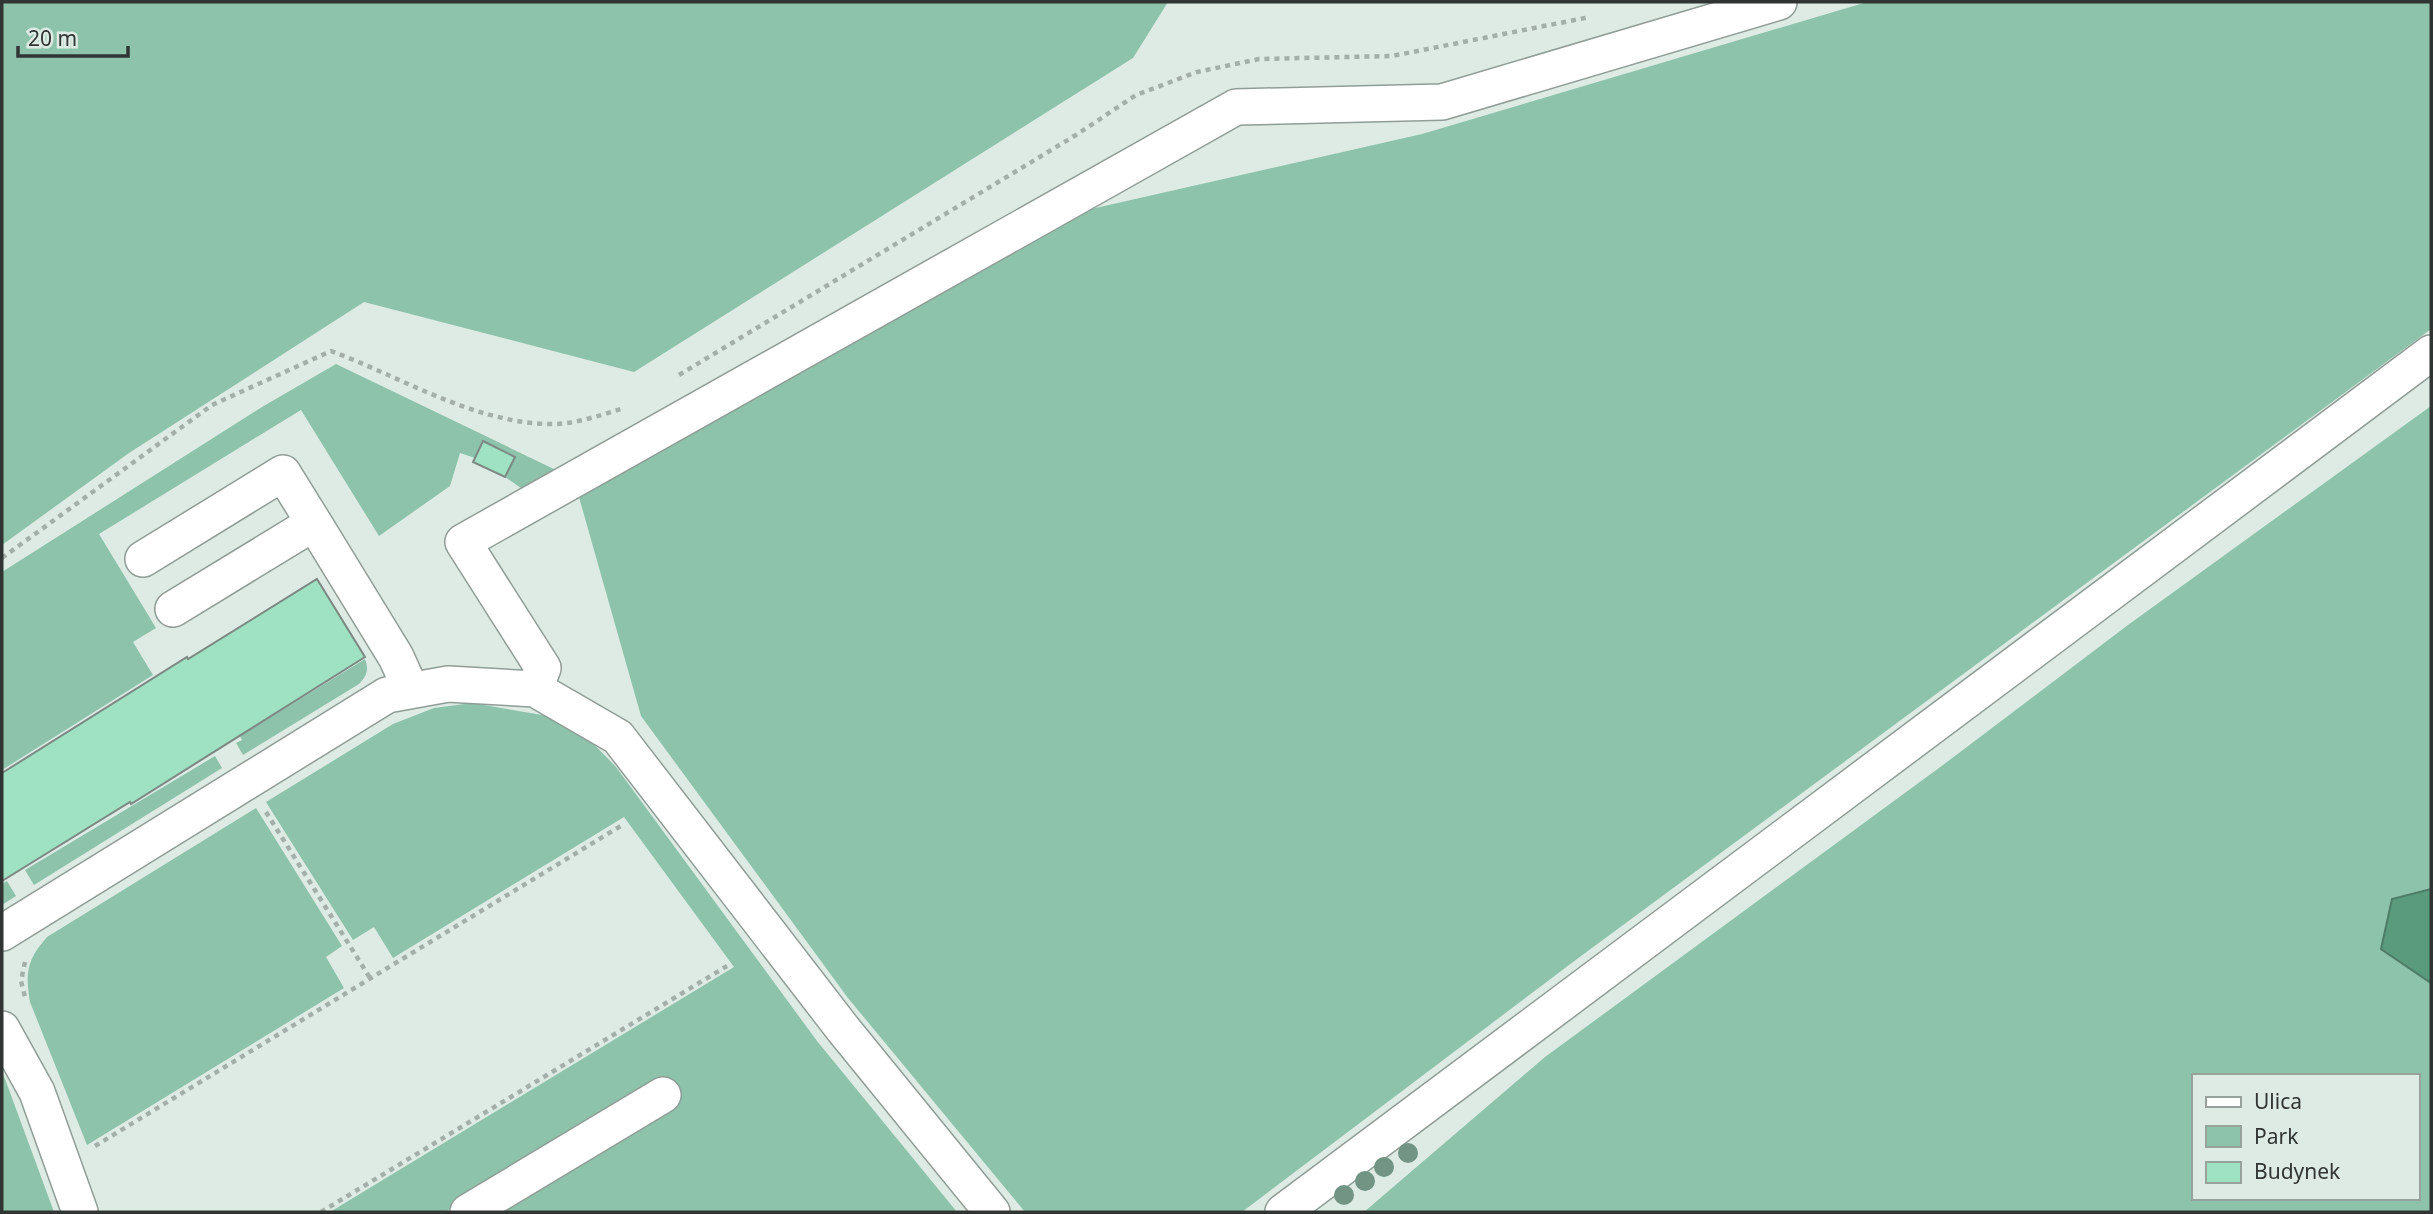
<svg xmlns="http://www.w3.org/2000/svg" width="2433" height="1214" viewBox="0 0 2433 1214" font-family="'Noto Sans',sans-serif">
	<rect width="100%" height="100%" fill="#ddebe4"/>
	<!-- green -->
	<path fill="#8dc3aa" fill-rule="evenodd" d="M2 2H1168L1133 58 634 372 364 302 129 453 2 545Z
		M1867 2H2431V329L1577 959 1242 1212H1025L848 998 641 716 577 490 1078 212 1422 134Z
		M336 364 558 471 521 488 505 477 515 457 483 441 475 458 460 453 450 486 379 536 301 410 99 534 156 628 133 642 153 675 2 770V572L262 407Z
		M2431 406V889L2381 949 2431 983V1212H1364L1545 1057 1943 765 2128 625ZM2193 1076H2417V1198H2193Z
		M365 659C369 670 367 676 359 684L243 755 236 743 242 740 240 736Z
		M472 703 554 717 584 734 616 767 817 1041 957 1212H496L679 1100 666 1078 445 1212H330L734 967 624 817 393 958 374 927 353 940 266 802 393 724 434 708Z
		M215 756 222 768 34 885 25 870Z
		M256 808 342 946 326 957 344 988 87 1145 30 1002C25 972 27 960 47 937Z
		M7 881 16 896 2 905V884Z
		M2 1072 5 1079 54 1212H2Z"/>
	<!-- water -->
	<path fill="#5a9a7d" stroke="#4d7c67" stroke-width="2" d="M2431 889V983L2381 949 2392 899Z"/>
	<!-- building -->
	<path fill="#9fe2c3" stroke="#7c8982" stroke-width="2" d="M483 441 515 457 505 477 473 462Z
		M317 579 365 657 131 804 130 802 2 881V773L187 657 188 659Z"/>
	<g fill="none" stroke-linecap="round" stroke-linejoin="round">
		<defs>
			<path id="minor" d="M143 559 283 473 314 523
				M173 609 314 523 396 657 411 690
				M535 689 543 668 463 542 1236 107 1442 102 1779 2
				M2 933 387 695 448 684 535 689 618 737 843 1029 992 1212
				M2 1029 37 1092 80 1212
				M468 1212 663 1095
				M1283 1212 2431 353"/>
		</defs>
		<!-- minor casing -->
		<use href="#minor" stroke="#909d97" stroke-width="38"/>
		<!-- path -->
		<path stroke="#a4afaa" stroke-width="4.5" stroke-dasharray="5 5" stroke-linecap="butt" d="M679 375 1076 135 1136 95 1197 72 1259 59 1392 56 1590 17
			M2 558 212 405 331 351C401 377 472 422 548 424 572 425 598 416 621 409
			M266 812 370 978
			M25 962 21 981 26 1001
			M95 1146 624 824
			M321 1212 727 966"/>
		<!-- minor -->
		<use href="#minor" stroke="#fff" stroke-width="35"/>
	</g>
	<!-- trees -->
	<g fill="#719485">
		<circle cx="1408" cy="1153" r="10"/>
		<circle cx="1384" cy="1167" r="10"/>
		<circle cx="1365" cy="1181" r="10"/>
		<circle cx="1344" cy="1195" r="10"/>
	</g>
	<!-- border -->
	<rect width="2433" height="1214" fill="none" stroke="#303533" stroke-width="7"/>
	<!-- legend -->
	<rect x="2192" y="1074" width="228" height="126" fill="#ddebe4" stroke="#98a29d" stroke-width="2"/>
	<rect x="2206" y="1097" width="35" height="10" fill="#ffffff" stroke="#98a29d" stroke-width="2"/>
	<text x="2254" y="1109" font-size="21" fill="#303533">Ulica</text>
	<rect x="2206" y="1126" width="35" height="21" fill="#8dc3aa" stroke="#98a29d" stroke-width="2"/>
	<text x="2254" y="1144" font-size="21" fill="#303533">Park</text>
	<rect x="2206" y="1162" width="35" height="21" fill="#9fe2c3" stroke="#98a29d" stroke-width="2"/>
	<text x="2254" y="1179" font-size="21" fill="#303533">Budynek</text>
	<!-- scale -->
	<path d="M18 46v10h110v-10" fill="none" stroke="#303533" stroke-width="3.5"/>
	<text x="28" y="46" font-size="21" fill="#303533" stroke="#ddebe4" stroke-width="5" paint-order="stroke">20 m</text>
</svg>
